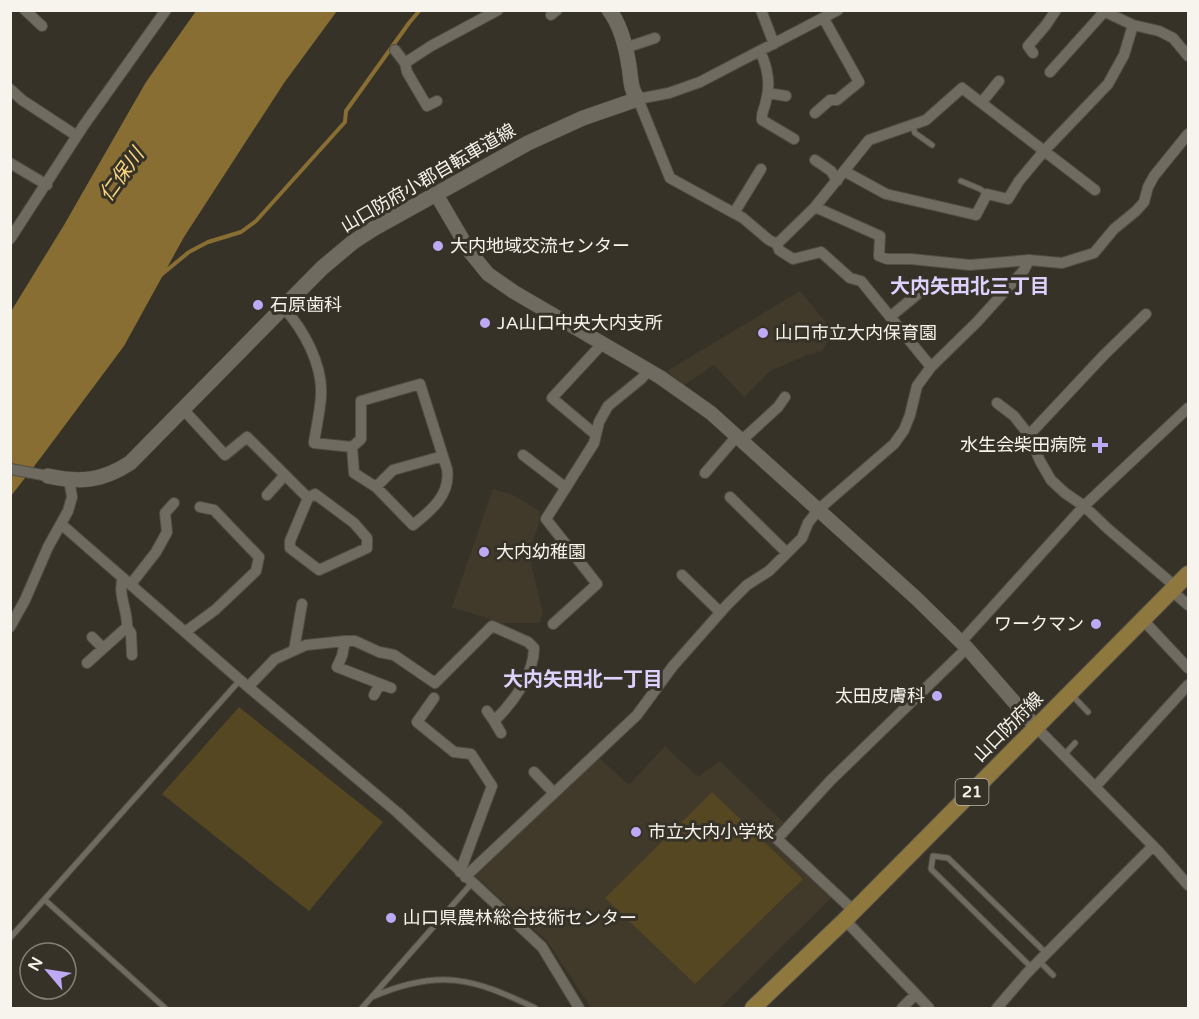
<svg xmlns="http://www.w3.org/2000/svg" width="1199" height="1019" viewBox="0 0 1199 1019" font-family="'Varela Round','Noto Sans JP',sans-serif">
	<rect width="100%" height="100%" fill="#363228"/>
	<!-- built -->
	<path fill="#413a2a" d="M800 291 833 331 822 351 807 355 770 371 744 397 714 365 684 385 667 371Z
		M493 489 513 495 540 511 539 524 530 547 531 564 543 614 539 623H502L452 607Z
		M665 746 698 777 720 761 784 823 769 839 833 896 720 1008H591L547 941 472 873 597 756 629 785Z"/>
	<!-- green -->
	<path fill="#564723" d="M239 707 383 822 309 911 162 794Z
		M712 792 803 879 695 984 605 898Z"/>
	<!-- water -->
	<path fill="#886e32" d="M196 11H337L284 83 184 237 124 346 42 456 11 496 10 313 64 225 146 82Z"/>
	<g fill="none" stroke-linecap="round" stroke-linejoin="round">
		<!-- stream -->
		<path stroke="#886e32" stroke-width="4" d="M161 275 189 252 208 242 241 232 256 221 345 122 346 111 409 23 420 10"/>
		<defs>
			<path id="service" d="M912 125 915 133 932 145
				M961 181 980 189 987 194
				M1071 694 1088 712
				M1064 755 1075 743
				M45 900 165 1008
				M10 938 240 680
				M1039 961 1053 975
				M1032 968 931 869 933 856 948 858 1046 953
				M372 997C439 968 473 978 535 1008
				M362 1008 472 883"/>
			<path id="minor" d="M25 10 42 26
				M761 10 774 44
				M838 10 700 82 669 93 638 99 670 178 743 218 769 240 777 244 815 207 869 140 926 120 962 88 1095 190
				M1101 10 1133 25 1159 31 1173 38 1188 56
				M551 15 557 10
				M625 48 655 38
				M395 50 405 63
				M760 51C767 66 771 84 766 101 765 108 761 112 762 120L794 139
				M1033 53 1028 46 1046 25 1056 10
				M1050 72 1104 12
				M10 89 22 100 77 136
				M768 93 786 96
				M437 101 427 106 407 72 405 63 431 46 498 10
				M982 102 999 81
				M815 113 830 100H837L859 82 824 19
				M815 160 831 171 837 181
				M10 163 47 185
				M844 171 886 194 976 215 987 194 1008 199 1019 181 1044 151 1108 84 1124 55 1133 25
				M815 207 880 236 879 256 887 259H911L970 265 1029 260 1062 263 1094 253 1114 229 1136 211 1144 202 1148 187 1154 176 1188 134
				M734 213 761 169
				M10 239 84 125 166 10
				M777 244 779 250 793 259 821 252 850 278 861 281 931 367
				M283 307C304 330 323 365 321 396 320 412 316 428 314 443L352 447 354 473 376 487 413 525C432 510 451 494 447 469L420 384 361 401V439L352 447
				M891 316 919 293
				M997 403 1014 416 1029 435 1040 461 1051 480 1065 493 1084 506 1107 528 1176 587
				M182 408 225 455 247 437 308 498 290 541V548L319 570 367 548V538L354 523 315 494 308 498
				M596 435 552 398 602 344
				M1029 435 1104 355 1146 314
				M741 441 778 407 785 397
				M523 455 566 488
				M10 469 48 476
				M705 473 737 436
				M376 487 393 470 443 456
				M267 495 284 476
				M730 497 787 553
				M61 524 240 680 398 813 542 947 579 1008
				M682 575 720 612
				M131 584 156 552 167 532 165 513 174 503
				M1172 591 1188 605
				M1143 620 1188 668
				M553 624 597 584 546 519 594 443 599 422 608 406 641 379 648 371
				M10 627 25 600 48 547 68 511 72 497 69 480
				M127 627 131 633 132 655
				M185 632 215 610 256 571 259 557 214 510 200 507
				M92 637 103 648
				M345 641 342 656 337 667 391 688
				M961 642 1084 506 1188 408
				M294 650 302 604
				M87 663 127 627C128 611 117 593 123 578
				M249 686 275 659 306 645 345 641H355L379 652 394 655 435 683 492 626 528 642 534 648C534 674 513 703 494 721L501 733
				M374 695 380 684
				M434 698 417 722 454 752 471 754 492 786 460 872
				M487 711 494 721
				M1036 727 1159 852 1188 885
				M534 772 554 793
				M1095 787 1188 685
				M465 877 637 715 673 666 727 605 747 585 769 571 802 538 808 523 819 509 894 444 904 430 910 415 917 386 931 367 977 322 1024 270 1029 260
				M854 911 777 839 830 781 967 648
				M845 920 929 1008
				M902 1008 915 995
				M997 1008 1027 973 1153 846"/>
			<path id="tertiary" d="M436 194 470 252 488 274 514 292 660 377 711 413 916 598 967 648 1036 727"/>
			<path id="secondary" d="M48 476C81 483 102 481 130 463L322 268 353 242 373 229 528 143 583 118 638 99C630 90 631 77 629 66 626 47 621 25 609 10"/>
			<path id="primary" d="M753 1008 845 920 1188 574"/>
		</defs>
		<!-- service casing -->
		<use href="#service" stroke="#514e45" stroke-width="7"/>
		<!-- minor casing -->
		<use href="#minor" stroke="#514e45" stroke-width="12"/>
		<!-- tertiary casing -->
		<use href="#tertiary" stroke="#514e45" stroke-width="15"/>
		<!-- secondary casing -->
		<use href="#secondary" stroke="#514e45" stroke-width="16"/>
		<!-- primary casing -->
		<use href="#primary" stroke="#514e45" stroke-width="18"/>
		<!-- service -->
		<use href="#service" stroke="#706b60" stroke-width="5"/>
		<!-- minor -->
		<use href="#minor" stroke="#706b60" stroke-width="10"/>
		<!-- tertiary -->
		<use href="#tertiary" stroke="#706b60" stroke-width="14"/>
		<!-- secondary -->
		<use href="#secondary" stroke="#706b60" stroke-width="15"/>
		<!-- primary -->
		<use href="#primary" stroke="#8f783e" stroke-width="16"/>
	</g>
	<!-- markers -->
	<g fill="#bea9f5" stroke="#363228" stroke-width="2">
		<circle cx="438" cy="246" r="6"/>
		<circle cx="258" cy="305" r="6"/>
		<circle cx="485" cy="323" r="6"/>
		<circle cx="763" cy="333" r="6"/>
		<path d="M1097 436h6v6h6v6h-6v6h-6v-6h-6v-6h6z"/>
		<circle cx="484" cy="552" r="6"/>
		<circle cx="1096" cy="624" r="6"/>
		<circle cx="937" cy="696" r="6"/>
		<circle cx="636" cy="832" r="6"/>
		<circle cx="391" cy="918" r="6"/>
	</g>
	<g text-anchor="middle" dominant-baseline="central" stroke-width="6" stroke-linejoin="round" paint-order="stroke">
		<!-- shield labels -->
		<rect fill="#363228" stroke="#bdbab2" stroke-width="1.5" x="955.5" y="779" width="33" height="26" rx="4.5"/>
		<g font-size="16" font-weight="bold" fill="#f7f4ed">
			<text x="972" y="792">21</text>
		</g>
		<!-- street labels -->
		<g font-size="18" fill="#f7f4ed" stroke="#363228">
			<text transform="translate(428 178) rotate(-30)">山口防府小郡自転車道線</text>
			<text transform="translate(1008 727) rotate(-45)">山口防府線</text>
		</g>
		<!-- poi labels -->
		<g font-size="18" fill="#f7f4ed" stroke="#363228" text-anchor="start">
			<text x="450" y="246">大内地域交流センター</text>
			<text x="270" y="305">石原歯科</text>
			<text x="497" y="323">JA山口中央大内支所</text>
			<text x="775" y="333">山口市立大内保育園</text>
			<text x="1086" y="445" text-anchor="end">水生会柴田病院</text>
			<text x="496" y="552">大内幼稚園</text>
			<text x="1084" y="624" text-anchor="end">ワークマン</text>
			<text x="925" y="696" text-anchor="end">太田皮膚科</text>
			<text x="648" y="832">市立大内小学校</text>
			<text x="403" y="918">山口県農林総合技術センター</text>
		</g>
		<!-- water labels -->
		<g font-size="20" font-style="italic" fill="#fcd67f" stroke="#363228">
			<text transform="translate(122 175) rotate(-54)">仁保川</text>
		</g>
		<!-- neighbourhood labels -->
		<g font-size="20" font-weight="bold" fill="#ddd2fe" stroke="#363228">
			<text x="970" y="287">大内矢田北三丁目</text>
			<text x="583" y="680">大内矢田北一丁目</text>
		</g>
	</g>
	<!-- border -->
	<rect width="1199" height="1019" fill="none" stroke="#f7f4ed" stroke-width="24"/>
	<!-- north arrow -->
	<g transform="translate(48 971) rotate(299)"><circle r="28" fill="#363228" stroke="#838077" stroke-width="1.5"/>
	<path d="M0-4.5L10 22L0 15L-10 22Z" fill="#bea9f5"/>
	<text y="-9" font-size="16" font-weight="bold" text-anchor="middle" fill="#f7f4ed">N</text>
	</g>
</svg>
